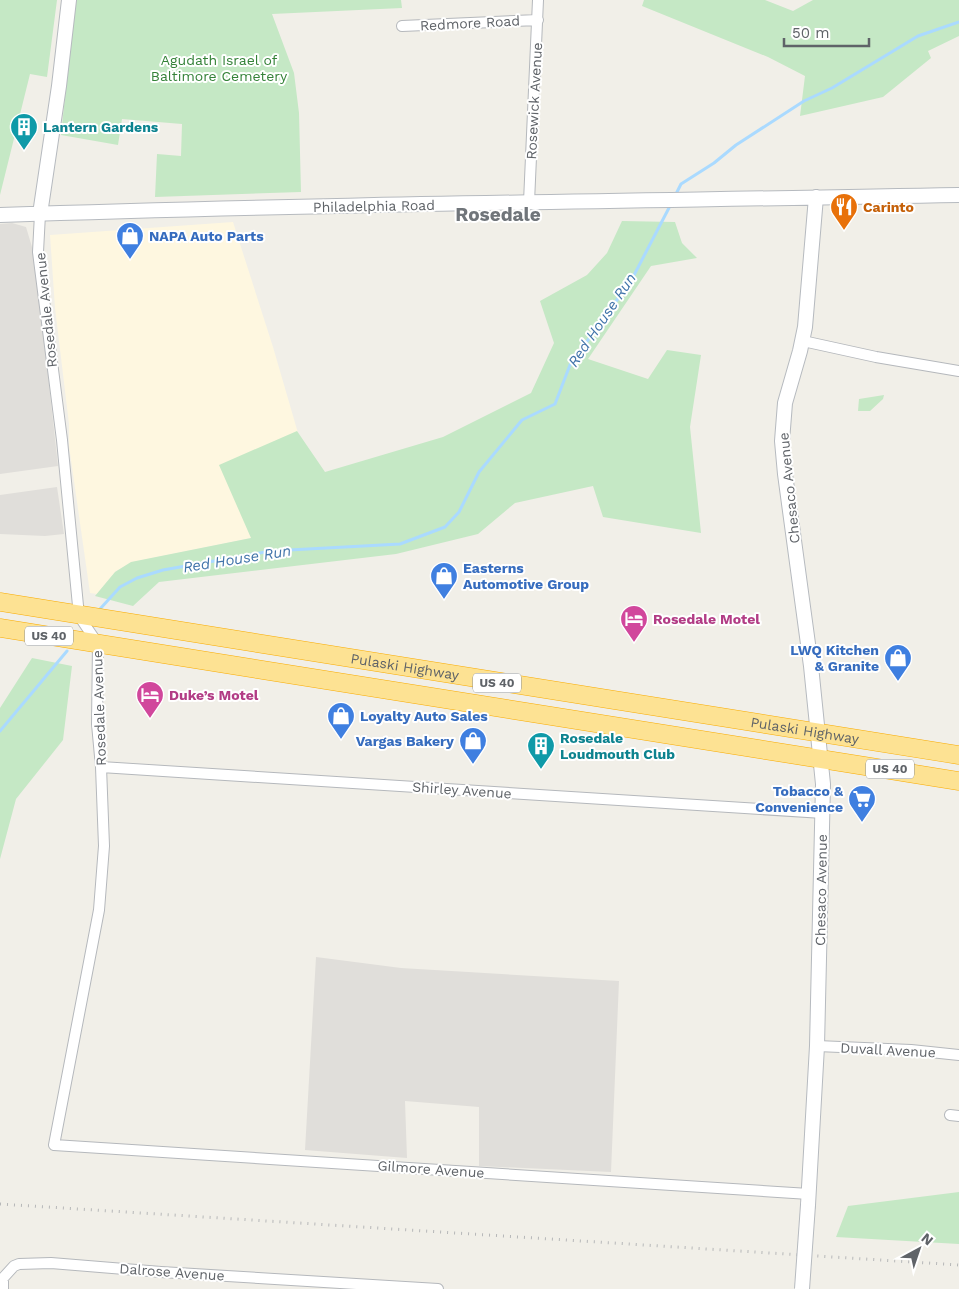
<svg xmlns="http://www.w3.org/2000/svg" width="959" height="1289" viewBox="0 0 959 1289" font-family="'Work Sans',sans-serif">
	<rect width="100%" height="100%" fill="#f1efe8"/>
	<!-- commercial -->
	<path fill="#fef7e0" d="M233 222 273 347 298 433 251 538 133 562 116 571 97 594 90 593 69 446V424L55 308 50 235Z"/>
	<!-- industrial -->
	<path fill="#e0deda" d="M12 223 26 227 35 257 58 466 0 474V224Z
		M57 487 64 534 45 536 0 534V495Z
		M316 957 401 968 619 981 611 1172 479 1166V1107L405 1101 407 1158 305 1150Z"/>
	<!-- green -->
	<path fill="#c5e8c5" d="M0 0H57L47 77 30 74 0 195Z
		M75 0H401L402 8 272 14 294 73 299 113 301 192 155 197 157 154 181 156 182 124 122 119 118 145 61 135Z
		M644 0H765L793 11 813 0H959V36L928 51 931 58 883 97 800 116 805 76 768 57 642 6Z
		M622 221 675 222 682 243 697 258 651 266 588 359 648 379 667 350 701 355 690 427 701 533 603 517 593 486 515 503 478 534 396 554 159 582 133 606 95 596 115 572 131 562 251 538 219 465 297 431 325 472 443 437 531 393 554 343 540 301 587 275 607 253Z
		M884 395 883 399 870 411H858L859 399Z
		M32 658 72 666 63 740 16 799 0 859V708Z
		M959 1192V1244L836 1237 848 1206Z"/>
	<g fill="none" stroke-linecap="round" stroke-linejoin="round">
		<!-- stream -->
		<path stroke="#aadaff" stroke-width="3" d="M675 196 681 184 714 163 736 145 804 101 832 88 918 36 959 22
			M100 609 120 587 137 578 163 570 271 551 400 544 445 527 459 512 479 472 522 420 555 404 570 365 632 279 671 204
			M0 731 67 651"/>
		<defs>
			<path id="street" d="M402 26 538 20
				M529 202 538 0
				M40 214 38 252 62 440 79 616 98 644 97 724 101 767 104 846 99 910 54 1145 809 1194
				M803 341 876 357 959 371
				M101 767 823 813
				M817 1046 911 1050 959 1055
				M950 1115 959 1116
				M3 1289V1278L14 1266 19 1264 51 1263 161 1272 438 1289"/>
			<path id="secondary" d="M40 214 59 86 69 0
				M0 215C320 204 639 201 959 195
				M808 1205 817 1046 823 784 811 666 785 474 782 441 785 403 800 351 805 327 816 197"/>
			<g id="highway">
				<path id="s1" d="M0 602 959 755"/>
				<path d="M0 628 959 781"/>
			</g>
		</defs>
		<!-- street casing -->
		<use href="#street" stroke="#b5b8bc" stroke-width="12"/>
		<!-- secondary casing -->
		<use href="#secondary" stroke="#b6babf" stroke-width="16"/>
		<!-- highway casing -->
		<use href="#highway" stroke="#f9ab00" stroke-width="19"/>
		<!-- street -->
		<use href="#street" stroke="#fff" stroke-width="10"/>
		<!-- secondary -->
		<use href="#secondary" stroke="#fff" stroke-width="14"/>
		<!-- highway -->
		<use href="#highway" stroke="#fde293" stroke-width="18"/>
		<!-- rail -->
		<path stroke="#b6b7b8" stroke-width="3" stroke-dasharray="1 6" stroke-linecap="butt" d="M0 1204 959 1265"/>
		<defs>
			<path id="secondary-bridge" d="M802 1289 808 1205"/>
		</defs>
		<!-- secondary-bridge casing -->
		<use href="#secondary-bridge" stroke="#b6babf" stroke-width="16" stroke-linecap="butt"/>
		<!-- secondary-bridge -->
		<use href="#secondary-bridge" stroke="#fff" stroke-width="14"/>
	</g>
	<!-- icons -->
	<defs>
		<symbol id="building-pin" viewBox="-11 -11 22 30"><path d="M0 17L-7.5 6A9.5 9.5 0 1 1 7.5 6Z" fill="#0f9aa8" stroke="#fff"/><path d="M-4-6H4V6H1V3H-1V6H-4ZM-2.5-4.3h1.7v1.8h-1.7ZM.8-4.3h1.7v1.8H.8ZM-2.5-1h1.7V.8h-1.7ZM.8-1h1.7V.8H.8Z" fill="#fff"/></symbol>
		<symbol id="restaurant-pin" viewBox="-11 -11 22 30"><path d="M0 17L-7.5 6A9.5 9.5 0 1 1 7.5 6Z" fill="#e8710a" stroke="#fff"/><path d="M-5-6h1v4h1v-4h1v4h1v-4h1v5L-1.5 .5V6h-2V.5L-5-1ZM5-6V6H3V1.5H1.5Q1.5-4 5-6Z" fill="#fff"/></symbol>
		<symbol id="shop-pin" viewBox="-11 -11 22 30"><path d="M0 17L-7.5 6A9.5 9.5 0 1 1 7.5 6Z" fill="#3f7fe0" stroke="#fff"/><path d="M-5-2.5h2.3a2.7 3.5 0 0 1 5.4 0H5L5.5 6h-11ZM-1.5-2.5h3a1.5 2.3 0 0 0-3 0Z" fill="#fff"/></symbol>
		<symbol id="hotel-pin" viewBox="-11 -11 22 30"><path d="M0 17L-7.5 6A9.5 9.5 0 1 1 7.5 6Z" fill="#d1479c" stroke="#fff"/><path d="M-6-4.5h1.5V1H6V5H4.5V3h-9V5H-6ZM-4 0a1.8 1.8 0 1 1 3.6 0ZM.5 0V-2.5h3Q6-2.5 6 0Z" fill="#fff"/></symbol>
		<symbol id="supermarket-pin" viewBox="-11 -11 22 30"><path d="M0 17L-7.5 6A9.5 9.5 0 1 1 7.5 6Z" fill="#3f7fe0" stroke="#fff"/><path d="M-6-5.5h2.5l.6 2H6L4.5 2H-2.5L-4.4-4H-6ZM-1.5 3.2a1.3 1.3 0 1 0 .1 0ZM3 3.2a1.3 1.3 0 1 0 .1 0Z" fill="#fff"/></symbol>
	</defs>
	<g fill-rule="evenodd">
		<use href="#building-pin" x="8" y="111" width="32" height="43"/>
		<use href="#restaurant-pin" x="828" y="191" width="32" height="43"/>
		<use href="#shop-pin" x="114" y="220" width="32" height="43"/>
		<use href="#shop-pin" x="428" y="560" width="32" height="43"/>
		<use href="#hotel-pin" x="618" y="603" width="32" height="43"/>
		<use href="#shop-pin" x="882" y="642" width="32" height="43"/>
		<use href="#hotel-pin" x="134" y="679" width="32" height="43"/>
		<use href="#shop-pin" x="325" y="700" width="32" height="43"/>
		<use href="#shop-pin" x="457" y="725" width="32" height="43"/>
		<use href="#building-pin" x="525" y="730" width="32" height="43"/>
		<use href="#supermarket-pin" x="846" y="783" width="32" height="43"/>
	</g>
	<g text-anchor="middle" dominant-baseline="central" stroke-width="4" stroke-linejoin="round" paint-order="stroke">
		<!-- shield labels -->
		<g fill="#fff" stroke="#8f9295" stroke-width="1">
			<rect x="25" y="626.5" width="48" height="19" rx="4"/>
			<rect x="473" y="673.5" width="48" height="19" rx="4"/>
			<rect x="866" y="759.5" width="48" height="19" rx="4"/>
		</g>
		<g font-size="12" font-weight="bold" fill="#5f6368">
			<text x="49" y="636">US 40</text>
			<text x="497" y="683">US 40</text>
			<text x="890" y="769">US 40</text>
		</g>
		<!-- street labels -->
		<g font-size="14" fill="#5f6368" stroke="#fff">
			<text transform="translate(470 23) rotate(-3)">Redmore Road</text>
			<text transform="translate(534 101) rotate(-87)">Rosewick Avenue</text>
			<text transform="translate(374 206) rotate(-1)">Philadelphia Road</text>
			<text transform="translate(46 310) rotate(-96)">Rosedale Avenue</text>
			<text transform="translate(789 488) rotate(-96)">Chesaco Avenue</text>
			<text stroke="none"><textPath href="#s1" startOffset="410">Pulaski Highway</textPath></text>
			<text transform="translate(99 708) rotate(-92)">Rosedale Avenue</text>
			<text stroke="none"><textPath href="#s1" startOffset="815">Pulaski Highway</textPath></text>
			<text transform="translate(462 790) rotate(4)">Shirley Avenue</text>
			<text transform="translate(821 890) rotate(-89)">Chesaco Avenue</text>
			<text transform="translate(888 1050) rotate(3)">Duvall Avenue</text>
			<text transform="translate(431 1169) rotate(4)">Gilmore Avenue</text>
			<text transform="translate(172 1272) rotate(4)">Dalrose Avenue</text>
		</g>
		<!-- park labels -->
		<g font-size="14" fill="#348238" stroke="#fff">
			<text x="219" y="60">Agudath Israel of<tspan x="219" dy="16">Baltimore Cemetery</tspan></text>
		</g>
		<!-- culture labels -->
		<g font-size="14" font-weight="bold" fill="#0d838f" stroke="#fff" text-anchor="start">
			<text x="43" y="127">Lantern Gardens</text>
			<text x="560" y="738">Rosedale<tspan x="560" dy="16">Loudmouth Club</tspan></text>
		</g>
		<!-- food labels -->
		<g font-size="14" font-weight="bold" fill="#c56008" stroke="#fff" text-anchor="start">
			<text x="863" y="207">Carinto</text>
		</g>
		<!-- shop labels -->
		<g font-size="14" font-weight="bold" fill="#366cbe" stroke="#fff" text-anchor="start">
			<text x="149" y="236">NAPA Auto Parts</text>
			<text x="463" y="568">Easterns<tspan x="463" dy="16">Automotive Group</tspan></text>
			<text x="879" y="650" text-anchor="end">LWQ Kitchen<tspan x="879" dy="16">&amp; Granite</tspan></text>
			<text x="360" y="716">Loyalty Auto Sales</text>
			<text x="454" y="741" text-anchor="end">Vargas Bakery</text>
			<text x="843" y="791" text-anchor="end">Tobacco &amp;<tspan x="843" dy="16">Convenience</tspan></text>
		</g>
		<!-- hotel labels -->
		<g font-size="14" font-weight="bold" fill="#b23c85" stroke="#fff" text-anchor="start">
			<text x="653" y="619">Rosedale Motel</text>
			<text x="169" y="695">Duke’s Motel</text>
		</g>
		<!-- water labels -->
		<g font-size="15" font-style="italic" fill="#4174aa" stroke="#fff">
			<text transform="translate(602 320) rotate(-56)">Red House Run</text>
			<text transform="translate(237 559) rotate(-9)">Red House Run</text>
		</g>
		<!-- district labels -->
		<g font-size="19" font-weight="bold" fill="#70757a" stroke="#fff">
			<text x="498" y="214">Rosedale</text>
		</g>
	</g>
	<!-- north arrow -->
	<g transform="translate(919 1249) rotate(40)" stroke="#ffffff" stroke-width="4" paint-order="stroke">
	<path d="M0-4L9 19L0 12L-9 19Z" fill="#5f6368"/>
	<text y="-8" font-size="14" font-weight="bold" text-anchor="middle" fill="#5f6368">N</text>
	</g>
	<!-- scale -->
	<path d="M784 38v8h85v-8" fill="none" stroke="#5f6368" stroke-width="2.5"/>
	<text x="792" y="38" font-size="15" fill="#5f6368" stroke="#ffffff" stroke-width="4" paint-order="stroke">50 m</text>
</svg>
